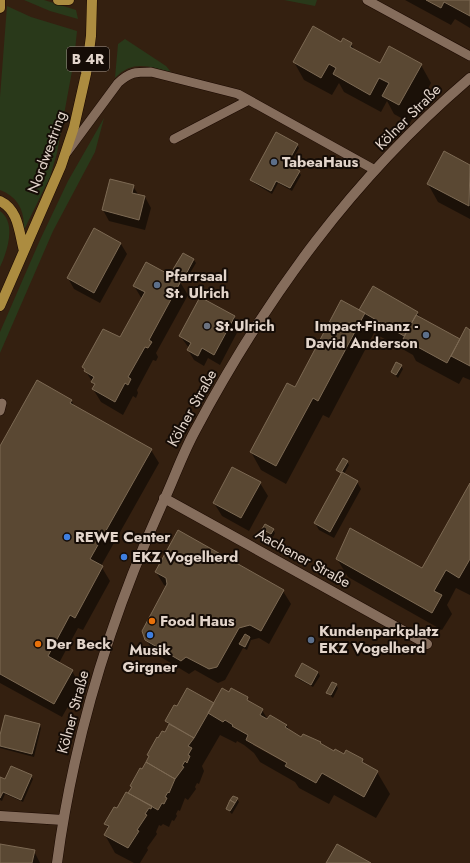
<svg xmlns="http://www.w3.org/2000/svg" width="470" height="863" viewBox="0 0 470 863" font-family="Jost,sans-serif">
	<rect width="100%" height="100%" fill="#342010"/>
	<!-- green -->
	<path fill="#29391a" d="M24 0H44L76 10 78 19 50 11Z
		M284 0H317L315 6Z
		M7 6 31 17 77 31 74 60 57 153 50 177 23 232C26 213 19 197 0 190V97Z
		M125 39 166 66 171 72C150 67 133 59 115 78L118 44Z
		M104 118 95 152 53 231 0 353V332L40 240 68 181Z
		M0 211C17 223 7 252 0 267Z"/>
	<!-- shadow -->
	<path fill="#0007" fill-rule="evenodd" d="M405 0H470V28L455 19 451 25Z
		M341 43 351 44 355 51 380 65H421L431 83 410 123 394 114 387 101 381 112 344 92 339 83 332 95 304 80 294 62Z
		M297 145 299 148 289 166 299 172 301 175 292 191 278 183 272 194 254 183 252 180Z
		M444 153 470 166V219L438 202 428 184Z
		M133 186 139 196 145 197 151 208 145 230 109 221 103 210Z
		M121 244 127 254 100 303 74 289 68 278Z
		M183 254 194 260 196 263 186 280 176 275 174 271Z
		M180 282 188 295 156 353 158 357 156 361 153 360 137 390 138 393 136 398 133 396 123 415 101 402 93 389 95 386 83 367 120 339 142 299 134 286Z
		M362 313H417L421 318 460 340 470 331V380L463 377 459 384 416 361 413 355 374 333 329 418 323 415 286 484 261 470 251 452 287 384 295 388Z
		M234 316 240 327 220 365 208 358 204 366 194 360 188 350 189 348 180 336Z
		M401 366 403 369 398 378 392 372Z
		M71 400 75 407 151 450 159 463 101 566 110 581 83 630 78 628 59 663 72 671 80 685 62 717 0 683V448Z
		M347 462 349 465 344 474 357 482 361 489 334 538 319 530 315 523 342 474 337 470Z
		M260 483 268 496 249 531 222 516 214 503Z
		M470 485V595L456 588 447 605 452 614 442 630 348 577 337 559 423 570Z
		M263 529 273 530 275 533 273 537Z
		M156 572 283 591 291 604 269 644 259 638 251 640 247 650 243 648 225 680 218 683 195 670 189 674 154 653 146 639 167 587 164 585Z
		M318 672 320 676 313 687 298 679 296 676Z
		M336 685 338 688 333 698 327 693Z
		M229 694 247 698 250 703 262 710 268 720 286 725 292 733 335 753 362 760 366 765 377 772 390 794 376 818 334 795 329 804 299 788 295 782 260 762 254 753 244 745 237 741 236 743 220 735 202 766 204 771 199 784 197 783 195 787 196 789 188 800 185 798 180 811 178 810 176 814 177 816 174 821 172 820 169 827 163 824 161 826 159 825 156 832 157 834 147 848 148 850 140 863H134L115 853 105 835 108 828 106 824 129 795 132 788 131 786 165 734 169 726 166 721 177 708 214 704ZM253 743 292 764 291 766 253 745Z
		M39 724 41 728 34 757 0 748V739Z
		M31 776 33 779 23 802 5 794 2 801 0 800V778L6 781Z
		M237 799 239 802 232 814 227 809Z
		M0 845 34 851 40 863H0Z"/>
	<!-- building -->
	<path fill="#5a4833" stroke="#7c6953" d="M426 0H470V16L444 2 441 8Z
		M313 26 341 42 343 38 352 43 350 47 380 63 389 46 422 64 399 105 382 96 389 83 379 78 370 95 333 74 336 68 329 64 321 78 293 62Z
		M276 132 298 144 287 164 300 171 290 188 276 181 271 191 250 180Z
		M444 151 470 165 469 206 427 184Z
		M110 179 134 185 132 193 145 196 139 220 102 210Z
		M94 228 121 243 94 293 67 278Z
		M183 253 194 259 184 278 172 271Z
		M146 262 181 281 149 340 152 342 148 348 145 347 128 377 131 379 128 385 125 383 115 402 92 389 95 384 91 382 94 377 84 371 85 369 82 367 103 329 120 337 145 292 133 286Z
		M373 286 418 312 404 336 359 310Z
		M200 297 235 316 214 355 202 348 198 356 194 354 187 350 191 343 179 336Z
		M341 300 365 313 318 401 313 398 276 466 250 452 287 383 295 387Z
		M416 315 460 339 447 363 403 339Z
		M466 327 470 330V366L451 356Z
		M396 362 402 365 396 375 391 372Z
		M37 380 72 400 70 403 152 449 90 559 103 566 75 618 70 615 48 656 73 670 54 704 0 674V446Z
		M343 458 348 461 341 473 336 470Z
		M232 467 261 482 241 518 213 503Z
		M342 472 358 481 330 532 314 523Z
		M470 483V559L459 578 446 570 434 591 442 595 432 613 336 559 350 528 422 568Z
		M265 524 274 529 271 534 262 529Z
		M178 530 284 590 261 631 250 625 239 628 217 667 209 669 186 657 181 661 145 640 142 631 167 584 166 578 155 572Z
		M245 634 250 637 245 647 239 644Z
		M302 663 318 672 311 685 295 676Z
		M332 682 337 684 331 695 326 693Z
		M187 688 214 703 194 738 165 721 174 705 177 706Z
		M222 688 229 692 231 688 248 697 247 700 263 709 260 715 267 719 270 715 287 725 285 727 301 737 303 734 321 742 320 743 334 751 335 749 344 754 346 750 363 759 362 762 378 771 364 797 322 773 316 783 285 766 287 763 246 740 248 735 232 726 233 725 225 720 223 722 208 713Z
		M5 715 40 724 32 754 0 746V735Z
		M169 724 194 738 188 746 192 748 188 755 190 756 187 763 185 761 182 766 184 767 175 779 146 762 149 756 147 755 157 737 158 738 162 731 165 732Z
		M146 762 175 779 169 793 168 792 165 797 167 798 164 804 162 803 158 810 128 793 132 787 130 786 140 768 142 769Z
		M11 766 32 775 21 800 3 792 0 798V777L5 779Z
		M126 792 152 806 151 809 149 808 145 814 147 815 137 830 139 831 128 848 104 835 109 826 104 824 114 807 117 808Z
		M233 796 238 798 235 803 230 800Z
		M230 800 235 803 230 811 226 809Z
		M0 844 35 850 32 863H0Z
		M337 844 371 863H326Z"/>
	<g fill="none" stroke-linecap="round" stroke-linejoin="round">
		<defs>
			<path id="lane" d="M367 0 470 56
				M174 139 249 100
				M67 152 118 83C130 72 135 72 151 72L238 94 375 170
				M0 411 2 403"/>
			<path id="street" d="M164 498 427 644
				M0 816 63 820
				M57 863C74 735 111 615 165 498 175 476 183 453 195 431 267 296 353 178 470 78"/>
			<path id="primary" d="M58 0H69
				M0 8V0
				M0 201C19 210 19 233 24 251
				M0 306 61 166 74 127 86 74 91 36 92 0"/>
		</defs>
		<!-- lane casing -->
		<use href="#lane" stroke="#1b0900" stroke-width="10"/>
		<!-- street casing -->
		<use href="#street" stroke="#1b0900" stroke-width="11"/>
		<!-- primary casing -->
		<use href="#primary" stroke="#1b0900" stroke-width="11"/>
		<!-- lane -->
		<use href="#lane" stroke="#856d5c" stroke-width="9"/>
		<!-- street -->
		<use href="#street" stroke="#856d5c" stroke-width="10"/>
		<!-- primary -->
		<use href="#primary" stroke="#ac8c40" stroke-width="10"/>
	</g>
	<!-- markers -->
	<g fill="#5c6f8a" stroke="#150c06" stroke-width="1.5">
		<circle cx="274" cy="162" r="4"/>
		<circle cx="157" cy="285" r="4"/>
		<circle cx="426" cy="335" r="4"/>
		<circle cx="311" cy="640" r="4"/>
	</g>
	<circle fill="#6b7280" stroke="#150c06" stroke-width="1.5" cx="207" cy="326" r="4"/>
	<g fill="#3f7fe0" stroke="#150c06" stroke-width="1.5">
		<circle cx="67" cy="537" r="4"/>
		<circle cx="124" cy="557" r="4"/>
		<circle cx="150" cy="635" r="4"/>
	</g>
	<g fill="#e8710a" stroke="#150c06" stroke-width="1.5">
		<circle cx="152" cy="621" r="4"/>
		<circle cx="38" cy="644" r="4"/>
	</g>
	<g text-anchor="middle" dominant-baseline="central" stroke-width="4" stroke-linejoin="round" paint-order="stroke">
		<!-- shield labels -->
		<rect fill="#150c06" stroke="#a59990" stroke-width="1" x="67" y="47" width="42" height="24" rx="3"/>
		<g font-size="14" font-weight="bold" fill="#e3d5cb">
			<text x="88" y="59">B 4R</text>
		</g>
		<!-- street labels -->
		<g font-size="15" fill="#e3d5cb" stroke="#150c06">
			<text transform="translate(408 117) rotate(-45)">Kölner Straße</text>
			<text transform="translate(47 152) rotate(-70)">Nordwestring</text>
			<text transform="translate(192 408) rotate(-61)">Kölner Straße</text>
			<text transform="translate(303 558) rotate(29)">Aachener Straße</text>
			<text transform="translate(73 712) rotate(-75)">Kölner Straße</text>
		</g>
		<!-- poi labels -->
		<g font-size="15" font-weight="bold" fill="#e3d5cb" stroke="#150c06" text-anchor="start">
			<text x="282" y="162">TabeaHaus</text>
			<text x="165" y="276">Pfarrsaal<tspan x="165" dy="17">St. Ulrich</tspan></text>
			<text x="215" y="326">St.Ulrich</text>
			<text x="418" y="326" text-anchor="end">Impact-Finanz -<tspan x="418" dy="17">David Anderson</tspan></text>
			<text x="75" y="537">REWE Center</text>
			<text x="132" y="557">EKZ Vogelherd</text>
			<text x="160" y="621">Food Haus</text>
			<text x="319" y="631">Kundenparkplatz<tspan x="319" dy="17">EKZ Vogelherd</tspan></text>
			<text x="46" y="644">Der Beck</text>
			<text x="150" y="650" text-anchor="middle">Musik<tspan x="150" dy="17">Girgner</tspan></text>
		</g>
	</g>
</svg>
